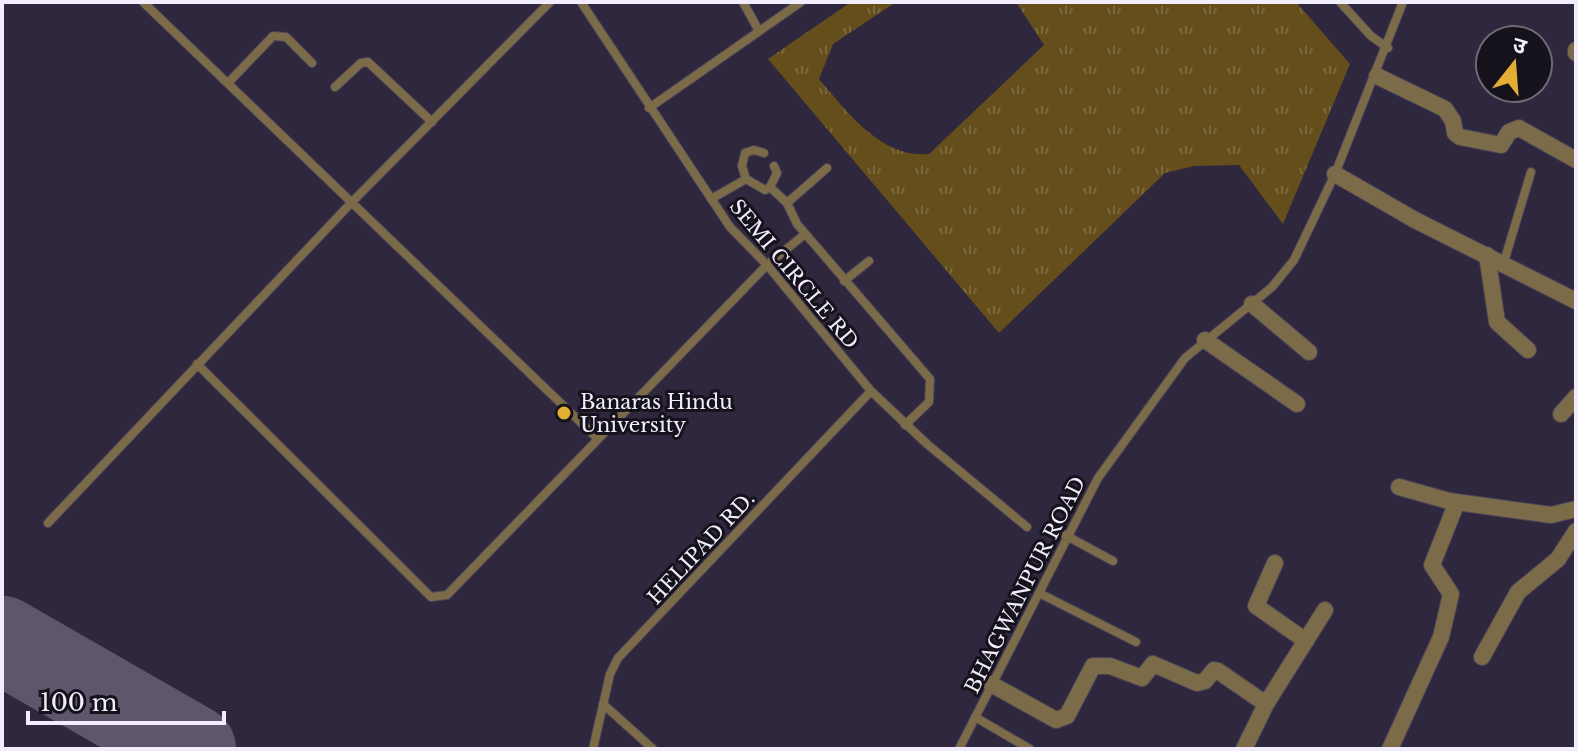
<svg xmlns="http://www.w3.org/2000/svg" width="1578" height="751" viewBox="0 0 1578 751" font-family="'Libre Baskerville','Noto Sans Devanagari',serif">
	<defs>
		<pattern id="park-tufts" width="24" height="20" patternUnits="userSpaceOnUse" patternTransform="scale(2)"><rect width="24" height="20" fill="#644e1b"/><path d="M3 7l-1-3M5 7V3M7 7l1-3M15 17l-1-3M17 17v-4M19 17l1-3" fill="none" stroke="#7b683d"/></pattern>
	</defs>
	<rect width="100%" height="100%" fill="#2f273d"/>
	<!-- park -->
	<path fill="url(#park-tufts)" d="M851 2H896L833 44 819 79C847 112 882 159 929 154L1044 45 1016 2H1296L1350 64 1283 224 1239 165 1194 166 1165 173 999 333 768 59Z"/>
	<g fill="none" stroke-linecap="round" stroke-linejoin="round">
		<!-- runway -->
		<path stroke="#5e566a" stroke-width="88" d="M2 640 192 749"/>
		<defs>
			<path id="service" d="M143 2 598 439
				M581 2 730 227 767 265 871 391 927 444 1027 527
				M743 2 759 31
				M1340 2 1371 36 1388 48
				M229 82 273 36 286 37 312 63
				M335 87 361 63 368 62 432 122
				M649 108 801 2
				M746 179 742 166 745 153 754 150 764 153
				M770 187 777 173 774 166
				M711 199 746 179 765 190 770 187 787 203 827 168
				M787 203 797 224 930 379 929 402 905 425
				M1504 262 1531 172
				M844 281 869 261
				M197 364 431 597 447 595 767 265 805 234
				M48 523 351 203 550 2
				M1065 535 1113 561
				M1039 593 1136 642
				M603 704 653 749
				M975 717 1030 749
				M593 749 610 674 618 658 871 391
				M959 749 1098 478 1185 358 1272 287 1294 260 1335 174 1403 2"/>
			<path id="minor" d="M1576 50V53
				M1377 76 1445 109 1453 121 1455 133 1460 137 1501 145 1509 132 1519 128 1576 160
				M1335 174 1415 220 1576 301
				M1487 255 1497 322 1528 350
				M1252 304 1309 352
				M1205 340 1297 404
				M1561 414 1576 397
				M1399 487 1449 501 1551 515 1576 509
				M1275 563 1256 606 1306 641
				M1482 657 1518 592 1558 559 1576 531
				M991 684 1056 720 1067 716 1093 666H1110L1142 678 1153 664 1197 683 1205 681 1214 670 1218 671 1266 704
				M1244 749 1266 704 1325 610
				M1390 749 1441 637 1451 594 1432 565 1457 502"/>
		</defs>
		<!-- service casing -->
		<use href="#service" stroke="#4a4358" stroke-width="10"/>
		<!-- minor casing -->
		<use href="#minor" stroke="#4a4358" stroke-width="18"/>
		<!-- service -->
		<use href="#service" stroke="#7c6b48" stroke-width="8"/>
		<!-- minor -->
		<use href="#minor" stroke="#7c6b48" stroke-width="16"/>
	</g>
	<!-- markers -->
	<circle fill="#e2af34" stroke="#15121c" stroke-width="3" cx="564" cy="413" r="8"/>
	<g text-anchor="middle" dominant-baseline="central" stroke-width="6" stroke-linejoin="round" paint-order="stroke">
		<!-- street labels -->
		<g font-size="20" fill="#f2edfc" stroke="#15121c">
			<text transform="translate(794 274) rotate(50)">SEMI CIRCLE RD</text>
			<text transform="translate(701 548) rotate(-47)">HELIPAD RD.</text>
			<text transform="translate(1025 585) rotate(-63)">BHAGWANPUR ROAD</text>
		</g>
		<!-- poi labels -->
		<g font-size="20" fill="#f2edfc" stroke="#15121c" text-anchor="start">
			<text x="580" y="402">Banaras Hindu<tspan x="580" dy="23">University</tspan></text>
		</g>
	</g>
	<!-- border -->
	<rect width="1578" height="751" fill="none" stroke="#f2edfc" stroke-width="8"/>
	<!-- north arrow -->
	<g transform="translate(1514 64) rotate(17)"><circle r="38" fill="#15121c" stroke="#6d6a76" stroke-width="2"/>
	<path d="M0-6L14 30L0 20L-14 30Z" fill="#e2af34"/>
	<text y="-12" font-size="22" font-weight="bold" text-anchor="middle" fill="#f2edfc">उ</text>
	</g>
	<!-- scale -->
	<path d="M28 711v12h196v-12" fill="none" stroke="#f2edfc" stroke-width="4"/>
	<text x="40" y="711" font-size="24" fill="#f2edfc" stroke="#15121c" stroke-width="6" paint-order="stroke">100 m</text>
</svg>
